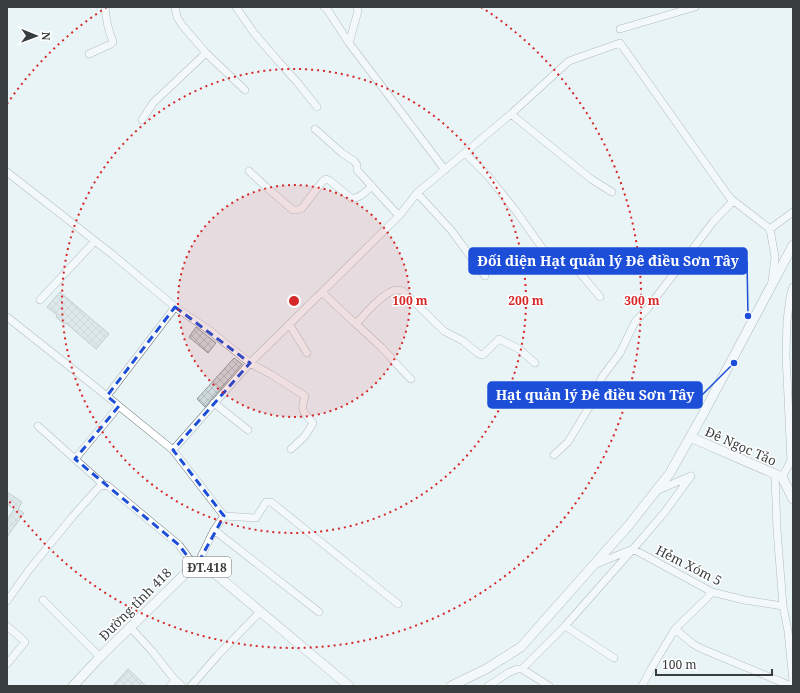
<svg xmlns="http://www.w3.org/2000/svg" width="800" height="693" viewBox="0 0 800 693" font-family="'Noto Serif',serif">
	<defs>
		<pattern id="building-cross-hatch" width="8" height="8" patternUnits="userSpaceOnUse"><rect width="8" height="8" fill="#ced9dc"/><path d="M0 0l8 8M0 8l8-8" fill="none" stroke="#b2bbbe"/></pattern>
	</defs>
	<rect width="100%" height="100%" fill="#e9f4f7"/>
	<!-- building -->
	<path fill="url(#building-cross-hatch)" stroke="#929c9f" d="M60 292 109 334 96 349 66 323 64 324 56 317 57 315 47 307Z
		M196 327 216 343 208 353 189 337Z
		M234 358 242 364 205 407 197 399Z
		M7 492 22 502 18 509 24 513 7 537V520L14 509 7 504Z
		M128 669 146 686H113Z"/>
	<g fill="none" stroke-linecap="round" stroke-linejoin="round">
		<defs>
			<path id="minor" d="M175 7 177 17 182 25 206 53 245 90
				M236 7 254 33 272 54 297 82 317 107
				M324 7 327 9 349 43
				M357 7 358 11 349 43 445 170
				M620 29 695 7
				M89 54 111 44 113 42C108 30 106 20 105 7
				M511 114 591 179 612 192
				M142 120 153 103 206 53
				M315 129 342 153 354 161 357 165V170L399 216
				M465 153 488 176 516 211 545 252 555 269C561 270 564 262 570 261L600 297
				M249 171 266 187 293 210H298L302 208 323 181 326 179 329 180 351 198C359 200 366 191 372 186
				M7 172 113 255 175 307 209 330 250 363 272 375 305 396C300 412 303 411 313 423L305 436 291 449
				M417 193 451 230 485 276
				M770 229 775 257 772 282
				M322 292C341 311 362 329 381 347 392 358 400 369 411 379
				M40 300 95 241
				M7 317 93 385 173 450 224 516 214 530 198 563
				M289 324 307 353
				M356 324C364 315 385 290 397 290 399 290 400 290 403 291L444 331 463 341 479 354 482 355 484 354 499 339 519 349 535 363
				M107 396 175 307
				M214 403 248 430
				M38 426 104 485
				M173 450 250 363 399 216 417 193 511 114 569 61 620 43 730 198 770 229 793 212
				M554 455 568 442 591 404 602 377 620 353 635 322 648 308 713 222 733 201
				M75 459 119 406
				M775 474 777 530 783 606 788 631 793 682
				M782 477 791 461 786 354 787 321 790 297 793 287
				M656 491 691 476
				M224 516 256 518 266 502H271L398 604
				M214 530 319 612
				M596 564 633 549 712 592 744 600 783 606
				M43 600 100 657
				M7 601 29 570 73 516 99 487 104 485 108 486 179 545 194 565
				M7 626 21 638 25 642 7 664
				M565 626 614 658
				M130 627 152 651 175 680 182 686
				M675 629 693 644 700 648 791 686
				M522 669 565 626 633 549 664 513 691 476
				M170 686 175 680
				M191 686 218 655 260 612
				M488 686 508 673 517 669H522L549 686
				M642 686 651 669 675 629 707 598 712 592"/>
			<path id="major" d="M690 437 782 477 793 499
				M73 686 100 657 194 565C199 563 201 563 206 566L349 686
				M451 686 486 669 521 647 629 525 670 473 702 416 793 245"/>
		</defs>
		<!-- minor casing -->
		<use href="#minor" stroke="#70797c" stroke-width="8"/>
		<!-- major casing -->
		<use href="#major" stroke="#70797c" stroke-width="10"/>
		<!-- minor -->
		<use href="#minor" stroke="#fff" stroke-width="7"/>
		<!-- major -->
		<use href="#major" stroke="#fff" stroke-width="9"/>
	</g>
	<!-- marked area -->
	<path d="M0 0H800V693H0ZM175 307 250 363 173 450 224 516 198 563 194 565 179 545 75 459 119 406 107 396Z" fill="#e9f4f7" fill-opacity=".55" fill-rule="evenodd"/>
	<path fill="none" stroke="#1d4ed8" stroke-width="3" stroke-dasharray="8 5" stroke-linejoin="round" d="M175 307 250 363 173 450 224 516 198 563 194 565 179 545 75 459 119 406 107 396Z"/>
	<!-- distance rings -->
	<circle cx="294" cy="301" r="116" fill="#d62828" fill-opacity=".12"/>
	<g fill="none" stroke="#d62828" stroke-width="2" stroke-dasharray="2 4">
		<circle cx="294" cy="301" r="116"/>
		<circle cx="294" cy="301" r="232"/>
		<path d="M7 104A348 348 0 0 1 107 7M481 7A348 348 0 1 1 7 498"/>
	</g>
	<g text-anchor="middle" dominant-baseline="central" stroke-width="3" stroke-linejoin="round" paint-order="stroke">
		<!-- shield labels -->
		<rect fill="#fff" stroke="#747778" stroke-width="1" x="183" y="557" width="48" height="20" rx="3"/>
		<g font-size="12" font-weight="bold" fill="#383d3e">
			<text x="207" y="567">ĐT.418</text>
		</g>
		<!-- street labels -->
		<g font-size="13" fill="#383d3e" stroke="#fff">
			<text transform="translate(741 446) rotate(24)">Đê Ngọc Tảo</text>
			<text transform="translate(689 565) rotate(27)">Hẻm Xóm 5</text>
			<text transform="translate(135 604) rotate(-45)">Đường tỉnh 418</text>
		</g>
	</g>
	<circle cx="294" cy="301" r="6" fill="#d62828" stroke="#fff" stroke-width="2"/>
	<g font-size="12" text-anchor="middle" font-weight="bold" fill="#d62828" stroke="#fff" stroke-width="3" stroke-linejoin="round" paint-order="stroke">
		<text x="410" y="305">100 m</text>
		<text x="526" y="305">200 m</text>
		<text x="642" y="305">300 m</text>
	</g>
	<!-- callouts -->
	<path fill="none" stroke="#1d4ed8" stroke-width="1.5" d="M748 316L747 261M734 363L702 395"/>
	<g fill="#1d4ed8" stroke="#fff" stroke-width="1.5">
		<circle cx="748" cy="316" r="4"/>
		<circle cx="734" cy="363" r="4"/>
	</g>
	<g fill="#1d4ed8" stroke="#1d4ed8" stroke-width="1.5">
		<rect x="469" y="248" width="278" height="26" rx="4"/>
		<rect x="488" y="382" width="214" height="26" rx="4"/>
	</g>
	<g font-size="14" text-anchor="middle" font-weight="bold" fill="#fff">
		<text x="608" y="266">Đối diện Hạt quản lý Đê điều Sơn Tây</text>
		<text x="595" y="400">Hạt quản lý Đê điều Sơn Tây</text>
	</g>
	<!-- border -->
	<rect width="800" height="693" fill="none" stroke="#383d3e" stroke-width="16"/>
	<!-- north arrow -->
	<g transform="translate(36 36) rotate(91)" stroke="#ffffff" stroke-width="3" paint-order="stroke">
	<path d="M0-3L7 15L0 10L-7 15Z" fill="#383d3e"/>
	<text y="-6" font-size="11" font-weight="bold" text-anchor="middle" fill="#383d3e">N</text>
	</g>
	<!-- scale -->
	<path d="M656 669v6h116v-6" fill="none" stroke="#383d3e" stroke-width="2"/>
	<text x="662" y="669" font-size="12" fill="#383d3e" stroke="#ffffff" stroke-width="3" paint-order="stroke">100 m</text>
</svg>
